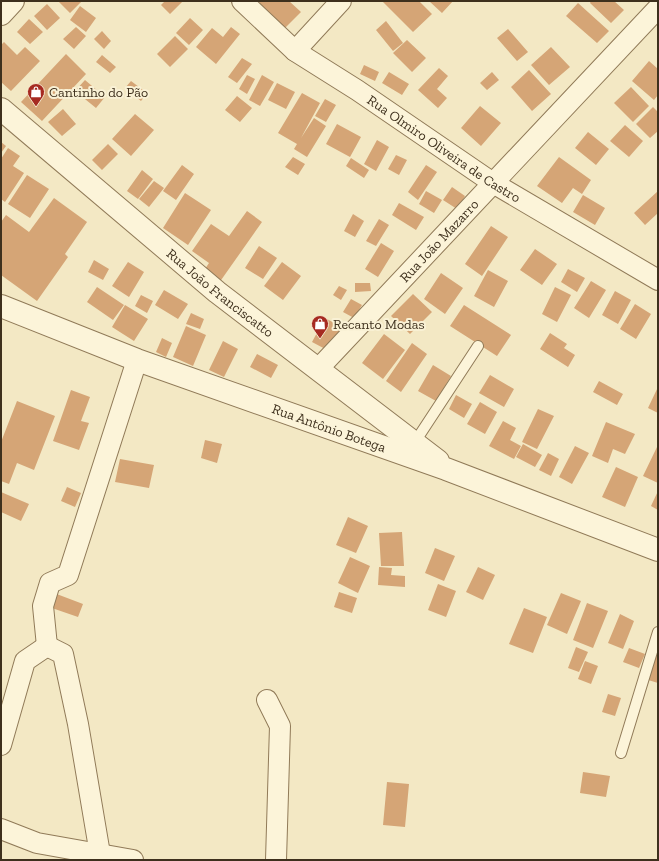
<svg xmlns="http://www.w3.org/2000/svg" width="659" height="861" viewBox="0 0 659 861" font-family="'Zilla Slab',serif">
	<rect width="100%" height="100%" fill="#f3e8c4"/>
	<!-- building -->
	<path fill="#d5a576" d="M58 1H82L70 13Z
		M165 1H183L170 14 161 5Z
		M261 1H289L301 12 284 29 258 4Z
		M382 1H419L432 14 413 32Z
		M429 1H453L442 13Z
		M591 1H614L624 10 611 23 590 3Z
		M578 3 609 31 597 43 566 16Z
		M47 4 60 18 47 30 34 16Z
		M80 6 96 18 86 32 70 20Z
		M190 18 203 30 189 45 176 33Z
		M29 19 43 32 30 44 17 32Z
		M386 21 403 43 393 51 376 30Z
		M76 27 86 36 74 49 63 39Z
		M231 27 240 34 216 64 196 47 212 28 223 37Z
		M508 29 528 52 517 61 497 38Z
		M102 31 111 41 104 49 94 39Z
		M175 36 188 49 170 67 157 54Z
		M407 40 426 58 412 72 393 53Z
		M4 42 17 55 25 47 40 61 11 91 1 82V45Z
		M551 47 570 67 549 85 531 65Z
		M66 54 86 74 42 121 21 102Z
		M102 55 116 67 110 73 96 62Z
		M242 58 252 64 237 83 228 77Z
		M649 61 658 69V95L654 100 632 81Z
		M364 65 379 72 375 81 360 74Z
		M439 68 448 76 437 89 447 98 438 108 418 90Z
		M529 70 551 94 532 111 511 87Z
		M389 72 409 84 402 95 382 83Z
		M492 72 499 80 487 90 480 83Z
		M247 75 255 79 247 94 239 89Z
		M262 75 274 82 260 106 249 100Z
		M85 80 105 97 96 108 75 91Z
		M131 81 147 93 141 101 125 88Z
		M277 83 295 92 286 109 268 100Z
		M631 87 649 106 633 122 614 103Z
		M302 93 320 103 301 138 314 118 326 126 307 157 294 149 297 144 278 133Z
		M237 96 252 108 240 122 225 110Z
		M325 99 336 105 326 122 315 116Z
		M480 106 501 123 481 146 461 128Z
		M653 107 658 112V131L650 138 636 124Z
		M63 109 76 124 62 136 48 122Z
		M135 114 154 130 131 156 112 139Z
		M337 124 361 137 350 157 326 144Z
		M625 125 643 141 629 157 610 141Z
		M588 132 609 149 596 165 575 148Z
		M377 140 389 147 376 171 364 164Z
		M1 142 6 146 1 153Z
		M108 144 118 154 102 170 92 160Z
		M8 148 20 156 13 166 24 173 5 202 1 199V159Z
		M396 155 407 160 399 175 388 169Z
		M293 157 305 164 298 175 285 167Z
		M559 157 591 180 582 194 573 188 562 203 537 186Z
		M351 158 369 170 364 178 346 166Z
		M182 165 194 174 176 200 163 191Z
		M426 165 437 172 418 200 408 192Z
		M142 170 153 179 138 199 127 191Z
		M27 175 49 189 30 218 8 204Z
		M154 181 164 188 149 207 139 199Z
		M452 187 465 196 457 209 443 200Z
		M426 191 442 200 434 213 419 204Z
		M658 191V213L645 225 634 213Z
		M185 193 211 210 188 245 163 228Z
		M583 195 605 208 595 225 573 212Z
		M54 198 87 222 65 254 68 257 37 301 1 275V222L6 215 29 232Z
		M399 203 424 217 416 230 392 215Z
		M247 211 262 222 219 283 203 272 209 263 192 251 211 224 229 236Z
		M353 214 364 221 355 237 344 231Z
		M379 219 389 225 376 246 366 241Z
		M491 226 508 237 482 276 465 264Z
		M381 243 394 251 378 277 365 269Z
		M259 246 277 258 263 279 245 268Z
		M535 249 557 264 542 285 520 270Z
		M94 260 109 269 103 280 88 272Z
		M128 262 144 272 129 297 112 286Z
		M282 262 301 276 283 300 264 286Z
		M568 269 585 278 577 292 561 282Z
		M488 270 508 281 494 307 474 296Z
		M441 273 463 288 445 314 424 299Z
		M591 281 606 290 589 318 574 308Z
		M355 283H370L371 291 355 292Z
		M339 286 347 290 341 300 333 295Z
		M97 287 124 305 113 320 87 302Z
		M555 287 571 295 557 322 542 314Z
		M164 290 188 304 178 319 155 305Z
		M615 291 631 300 618 324 602 315Z
		M413 294 432 312 410 334 391 316Z
		M141 295 153 301 147 313 135 306Z
		M351 299 362 305 354 318 343 312Z
		M635 304 651 314 636 339 620 329Z
		M125 305 148 319 134 341 112 327Z
		M464 305 511 335 497 356 450 326Z
		M191 313 204 319 200 329 186 324Z
		M325 318 342 327 329 351 312 342Z
		M186 326 206 335 193 366 173 357Z
		M550 333 567 344 564 348 575 355 568 367 540 349Z
		M384 334 405 350 383 379 362 363Z
		M162 338 172 343 166 357 156 352Z
		M223 341 238 349 224 377 209 370Z
		M412 343 427 354 401 392 386 381Z
		M257 354 278 365 271 378 250 367Z
		M433 365 451 376 436 401 418 391Z
		M490 375 514 389 504 407 479 393Z
		M599 381 623 394 617 405 593 392Z
		M658 387V413L648 408Z
		M71 390 90 397 81 421 89 423 79 450 53 441Z
		M456 395 472 404 464 418 449 409Z
		M17 401 55 416 34 470 17 463 9 484 1 481V442Z
		M480 402 497 412 485 434 467 424Z
		M538 409 554 416 537 449 522 442Z
		M503 421 516 428 510 440 521 446 514 459 489 446Z
		M606 422 635 434 625 454 613 449 608 463 592 456Z
		M205 440 222 444 217 463 201 458Z
		M523 444 542 455 535 467 516 457Z
		M575 446 589 453 572 484 559 477Z
		M657 447 658 448V483L643 476Z
		M548 453 559 459 551 476 539 470Z
		M120 459 154 465 149 488 115 482Z
		M616 467 638 477 625 507 602 497Z
		M67 487 81 493 75 507 61 501Z
		M658 491V510L651 506Z
		M1 492 29 504 21 521 1 512Z
		M348 517 368 526 356 553 336 545Z
		M402 532 404 566H381L379 533Z
		M435 548 455 556 444 581 425 573Z
		M350 557 370 566 358 593 338 583Z
		M379 567 392 568 391 575 405 576V587L378 585Z
		M478 567 495 575 483 600 466 592Z
		M438 584 456 591 446 617 428 610Z
		M339 592 357 598 352 613 334 607Z
		M54 593 83 604 78 617 49 607Z
		M561 593 581 601 567 634 547 625Z
		M587 603 608 611 593 648 573 640Z
		M524 608 547 617 533 653 509 644Z
		M620 614 634 621 623 649 608 643Z
		M658 638V683L645 679Z
		M576 647 588 652 579 672 568 668Z
		M629 648 645 654 639 668 623 662Z
		M585 661 598 666 591 684 578 679Z
		M608 694 621 698 615 716 602 712Z
		M583 772 610 776 606 797 580 793Z
		M387 782 409 784 405 827 383 825Z"/>
	<g fill="none" stroke-linecap="round" stroke-linejoin="round">
		<defs>
			<path id="service" d="M415 442 478 346
				M621 753 658 632"/>
			<g id="minor">
				<path id="s1" d="M242 1 295 51 357 90 493 183 658 280"/>
				<path d="M295 51 341 1"/>
				<path id="s2" d="M319 368 658 8"/>
				<path d="M47 646 43 606 50 583 68 575 137 360"/>
				<path d="M47 646 63 654 78 724 100 854 99 860"/>
				<path d="M267 700 280 726 276 860"/>
				<path d="M1 745 25 661 47 646"/>
				<path d="M1 829 37 843 133 860"/>
			</g>
			<g id="tertiary">
				<path d="M1 14 13 1"/>
				<path id="s3" d="M1 109 217 292 438 461"/>
				<path id="s4" d="M1 306 137 360 446 469 658 550"/>
			</g>
		</defs>
		<!-- service casing -->
		<use href="#service" stroke="#907a58" stroke-width="12"/>
		<!-- minor casing -->
		<use href="#minor" stroke="#907a58" stroke-width="22"/>
		<!-- tertiary casing -->
		<use href="#tertiary" stroke="#907a58" stroke-width="24"/>
		<!-- service -->
		<use href="#service" stroke="#fcf4d9" stroke-width="10"/>
		<!-- minor -->
		<use href="#minor" stroke="#fcf4d9" stroke-width="20"/>
		<!-- tertiary -->
		<use href="#tertiary" stroke="#fcf4d9" stroke-width="22"/>
	</g>
	<!-- icons -->
	<defs>
		<symbol id="shop-pin" viewBox="-11 -11 22 30"><path d="M0 17L-7.5 6A9.5 9.5 0 1 1 7.5 6Z" fill="#a62a21" stroke="#f9f1d5"/><path d="M-5-2.5h2.3a2.7 3.5 0 0 1 5.4 0H5L5.5 6h-11ZM-1.5-2.5h3a1.5 2.3 0 0 0-3 0Z" fill="#fff"/></symbol>
	</defs>
	<g fill-rule="evenodd">
		<use href="#shop-pin" x="26" y="82" width="20" height="27"/>
		<use href="#shop-pin" x="310" y="314" width="20" height="27"/>
	</g>
	<g text-anchor="middle" dominant-baseline="central" stroke-width="4" stroke-linejoin="round" paint-order="stroke">
		<!-- poi labels -->
		<g font-size="14" fill="#3e301d" stroke="#f9f1d5" text-anchor="start">
			<text x="49" y="92">Cantinho do Pão</text>
			<text x="333" y="324">Recanto Modas</text>
		</g>
		<!-- street labels -->
		<g font-size="14" fill="#3e301d" stroke="#f9f1d5">
			<text stroke="none"><textPath href="#s1" startOffset="251">Rua Olmiro Oliveira de Castro</textPath></text>
			<text stroke="none"><textPath href="#s2" startOffset="175">Rua João Mazarro</textPath></text>
			<text stroke="none"><textPath href="#s3" startOffset="286">Rua João Franciscatto</textPath></text>
			<text stroke="none"><textPath href="#s4" startOffset="350">Rua Antônio Botega</textPath></text>
		</g>
	</g>
	<!-- border -->
	<rect width="659" height="861" fill="none" stroke="#3e301d" stroke-width="4"/>
</svg>
